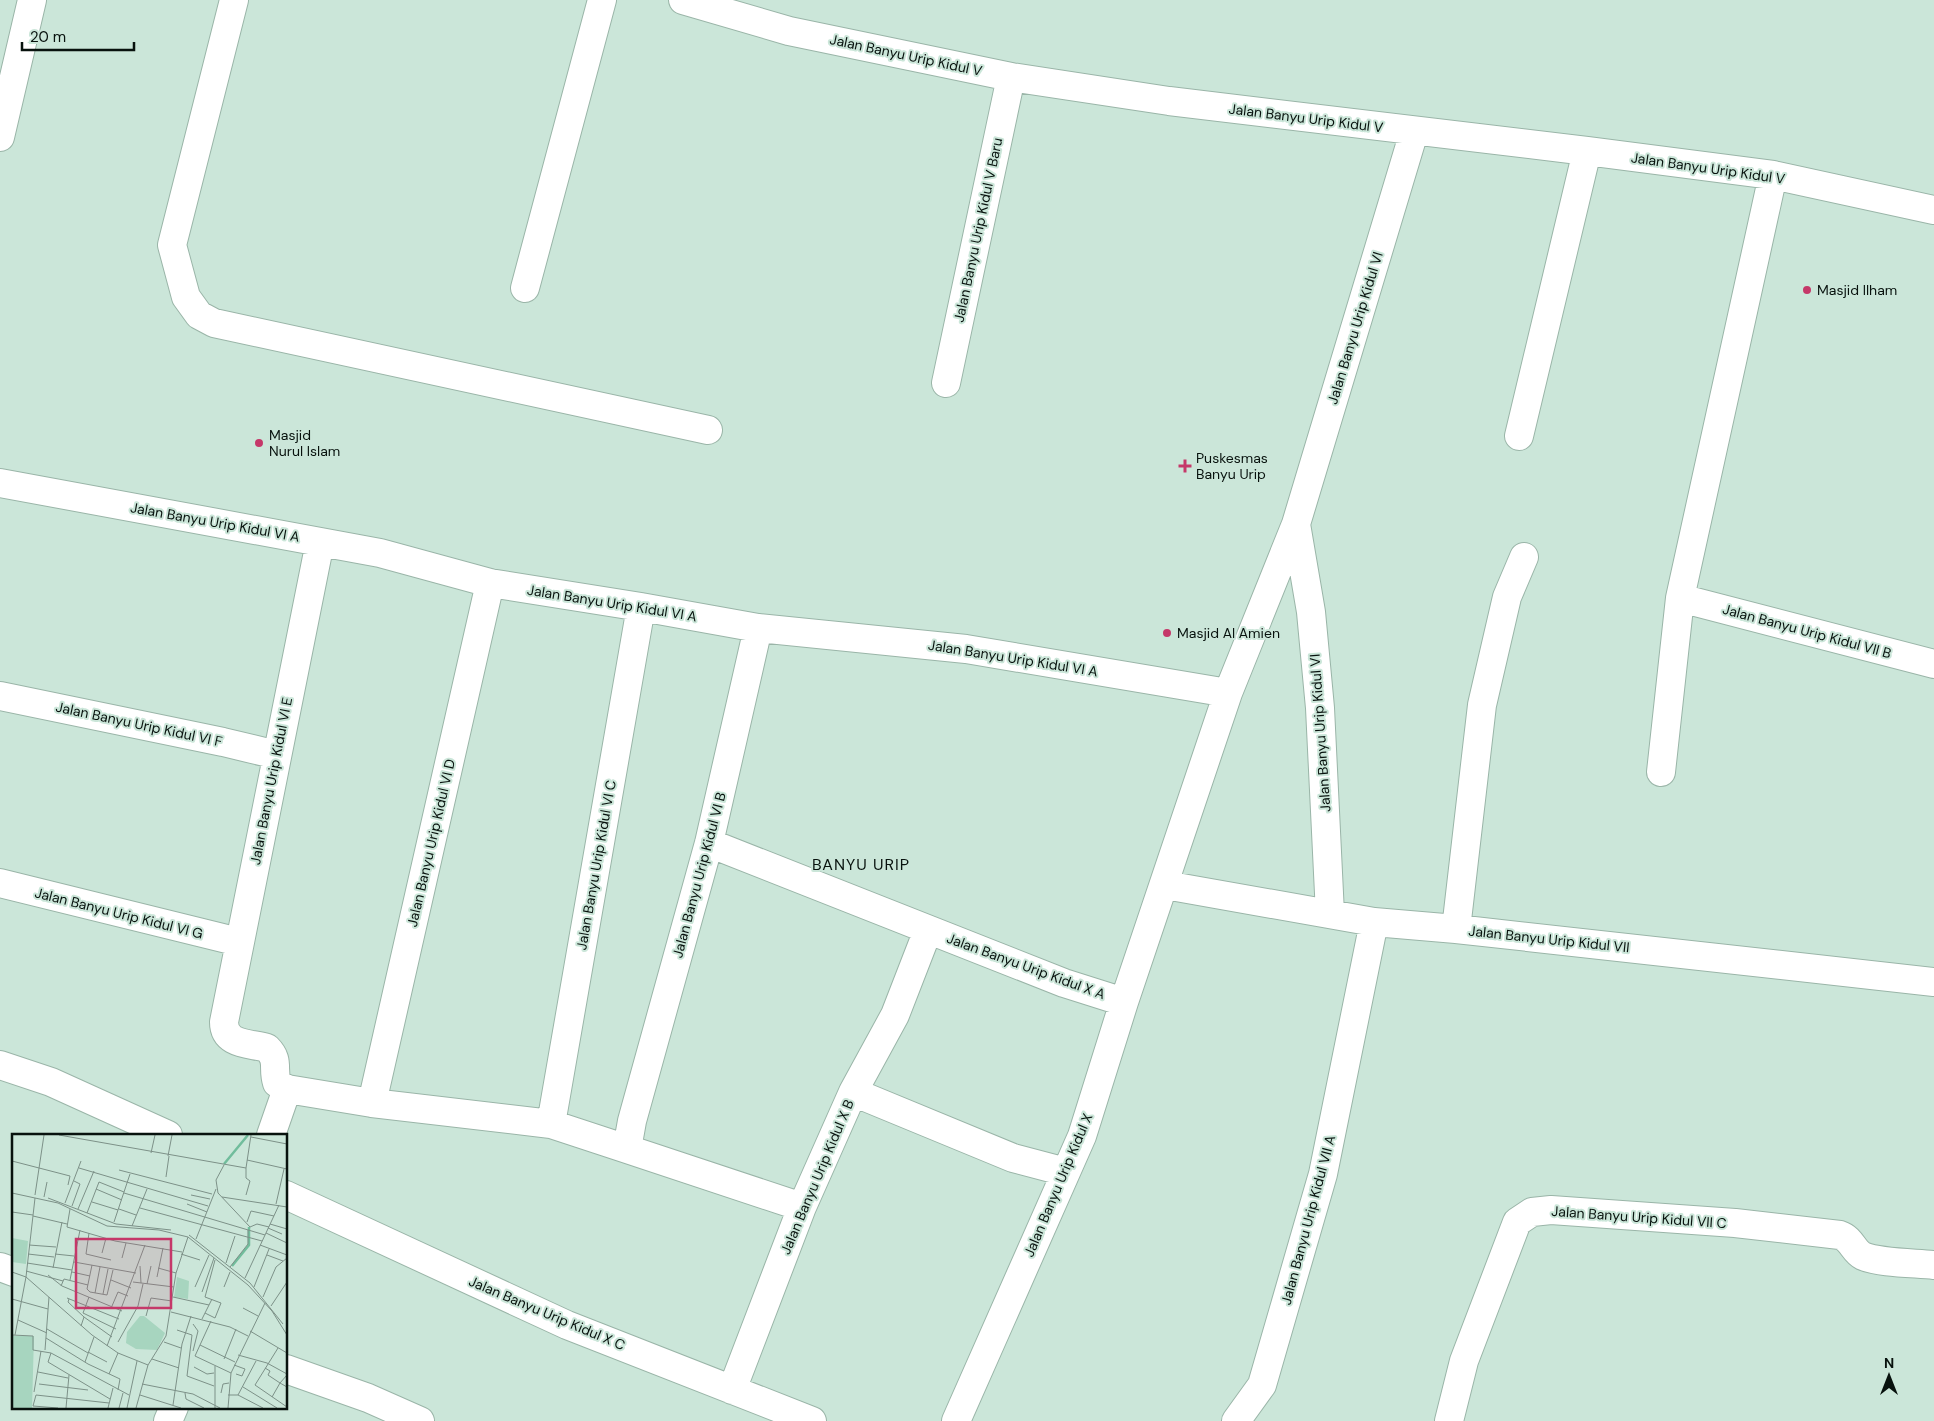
<svg xmlns="http://www.w3.org/2000/svg" width="1934" height="1421" viewBox="0 0 1934 1421" font-family="'DM Sans',sans-serif">
	<rect width="100%" height="100%" fill="#cbe6d9"/>
	<g fill="none" stroke-linecap="round" stroke-linejoin="round">
		<defs>
			<path id="street" d="M234 0 172 245 186 297 199 315 214 323 708 430
				M683 0 789 31 1011 77 1169 101 1587 151 1773 175 1934 210
				M0 137 32 0
				M525 288 602 0
				M946 383 1011 77
				M1519 436 1587 151
				M0 483 380 553 490 583 641 607 758 628 966 649 1228 693
				M1296 524 1311 612 1320 708 1330 914
				M320 542 224 1022C224 1045 249 1043 267 1048 280 1061 272 1068 277 1083L287 1089 372 1103 551 1124 627 1149 632 1121 709 843 758 628
				M1680 598 1934 664
				M0 696 223 742 277 755
				M1661 772 1680 598 1773 175
				M709 843 1064 983 1124 1002
				M0 883 239 942
				M1165 885 1374 922 1456 929 1934 982
				M1456 929 1482 705 1507 597 1524 557
				M0 1065 51 1082 168 1135
				M853 1092 895 1015 928 930
				M372 1103 490 583
				M551 1124 641 607
				M271 1135 287 1089
				M627 1149 802 1207
				M286 1195 567 1325 812 1421
				M0 1267 14 1272
				M286 1369 368 1398 420 1421
				M732 1390 802 1207 853 1092 1013 1158 1066 1172
				M168 1421 174 1407
				M956 1421 1082 1136 1124 1002 1228 693 1296 524 1414 132
				M1236 1421 1262 1385 1323 1174 1374 922
				M1449 1421 1464 1361 1517 1222 1532 1212 1551 1210 1735 1223 1840 1235C1852 1239 1853 1251 1863 1256 1879 1263 1915 1263 1934 1265"/>
		</defs>
		<!-- street casing -->
		<use href="#street" stroke="#9ab5a8" stroke-width="30"/>
		<!-- street -->
		<use href="#street" stroke="#fff" stroke-width="28"/>
	</g>
	<!-- markers -->
	<g fill="#c53869" stroke="#cbe6d9" stroke-width="2">
		<circle cx="1807" cy="290" r="5"/>
		<circle cx="259" cy="443" r="5"/>
		<path d="M1182.5 458.5h5v5h5v5h-5v5h-5v-5h-5v-5h5z"/>
		<circle cx="1167" cy="633" r="5"/>
	</g>
	<g text-anchor="middle" dominant-baseline="central" stroke-width="4" stroke-linejoin="round" paint-order="stroke">
		<!-- street labels -->
		<g font-size="14" fill="#08120e" stroke="#cbe6d9">
			<text transform="translate(906 55) rotate(12)">Jalan Banyu Urip Kidul V</text>
			<text transform="translate(1306 118) rotate(7)">Jalan Banyu Urip Kidul V</text>
			<text transform="translate(1708 168) rotate(8)">Jalan Banyu Urip Kidul V</text>
			<text transform="translate(978 230) rotate(-78)">Jalan Banyu Urip Kidul V Baru</text>
			<text transform="translate(1355 328) rotate(-73)">Jalan Banyu Urip Kidul VI</text>
			<text transform="translate(215 522) rotate(10)">Jalan Banyu Urip Kidul VI A</text>
			<text transform="translate(612 603) rotate(9)">Jalan Banyu Urip Kidul VI A</text>
			<text transform="translate(1807 631) rotate(15)">Jalan Banyu Urip Kidul VII B</text>
			<text transform="translate(1013 658) rotate(9)">Jalan Banyu Urip Kidul VI A</text>
			<text transform="translate(139 724) rotate(12)">Jalan Banyu Urip Kidul VI F</text>
			<text transform="translate(1320 733) rotate(-94)">Jalan Banyu Urip Kidul VI</text>
			<text transform="translate(271 781) rotate(-79)">Jalan Banyu Urip Kidul VI E</text>
			<text transform="translate(431 843) rotate(-77)">Jalan Banyu Urip Kidul VI D</text>
			<text transform="translate(596 865) rotate(-80)">Jalan Banyu Urip Kidul VI C</text>
			<text transform="translate(699 875) rotate(-75)">Jalan Banyu Urip Kidul VI B</text>
			<text transform="translate(119 913) rotate(14)">Jalan Banyu Urip Kidul VI G</text>
			<text transform="translate(1549 939) rotate(6)">Jalan Banyu Urip Kidul VII</text>
			<text transform="translate(1026 966) rotate(20)">Jalan Banyu Urip Kidul X A</text>
			<text transform="translate(817 1177) rotate(-67)">Jalan Banyu Urip Kidul X B</text>
			<text transform="translate(1058 1185) rotate(-67)">Jalan Banyu Urip Kidul X</text>
			<text transform="translate(1639 1217) rotate(4)">Jalan Banyu Urip Kidul VII C</text>
			<text transform="translate(1308 1220) rotate(-75)">Jalan Banyu Urip Kidul VII A</text>
			<text transform="translate(547 1313) rotate(23)">Jalan Banyu Urip Kidul X C</text>
		</g>
		<!-- poi labels -->
		<g font-size="14" fill="#08120e" stroke="#cbe6d9" text-anchor="start">
			<text x="1817" y="290">Masjid Ilham</text>
			<text x="269" y="435">Masjid<tspan x="269" dy="16">Nurul Islam</tspan></text>
			<text x="1196" y="458">Puskesmas<tspan x="1196" dy="16">Banyu Urip</tspan></text>
			<text x="1177" y="633">Masjid Al Amien</text>
		</g>
		<!-- quarter labels -->
		<g font-size="16" letter-spacing="1" fill="#08120e" stroke="#cbe6d9">
			<text x="861" y="864">BANYU URIP</text>
		</g>
	</g>
	<!-- overview -->
	<g transform="translate(12 1134)">
		<rect width="275" height="275" fill="#cbe6d9"/>
		<path d="M0 104 16 107 14 130 0 128ZM165 143 177 147 176 165 162 163ZM128 182H132L153 199 145 216 124 215 114 209 115 198ZM0 202H22L20 274H0Z" fill="#a7d5bf"/>
		<path fill="none" stroke="#71bd9c" stroke-width="2.5" d="M212 30 236 1M220 132 237 111V93"/>
		<path fill="none" stroke="#7d9188" stroke-width="1" d="M47 1 234 34M239 3 275 10M139 19 143 1M156 22 160 1M235 26 275 35M0 27 58 42 56 51M212 31 204 46 206 59 238 93 245 90 257 93M67 34 196 72M107 36 200 60M154 43 157 22M84 55 110 66M0 59 46 69 95 92 147 96 176 103 236 151 260 177 275 201M112 59 253 101M23 61 32 1M179 61 198 65M234 61 238 47 234 44V34L239 1M32 63 35 48M210 63 275 73M23 64 14 143 80 201 106 219 136 231M36 64 104 90 159 96M80 68 106 76M53 69 69 27M175 70 195 78M264 70 272 35M60 72 68 50 62 47M128 74 250 107M58 75 55 93 103 107 170 118M66 75 82 37M107 75 124 81M0 78 21 81M75 79 87 48 112 58M21 82 55 90M102 88 118 40M235 88 239 77 262 82M258 90 275 95M120 92 135 55M256 94 270 100M77 99 74 120 99 126M254 99 275 109M177 101 238 149 271 190M184 105 204 55M17 111 44 113M248 111 275 121M90 119 94 104M16 120 42 123M43 120 62 122M169 120 188 126M255 121 271 127M110 124 114 109M62 128 124 139M15 129 60 136M214 129 223 102M80 131 75 155 78 158 95 161 101 136M128 132 129 149M218 133 236 110V96M41 134 50 88M146 134 164 139M14 137 51 147M0 138 14 143 3 201M60 138 78 142M36 141 50 152 110 177M145 143 151 114M233 144 267 71M58 146 68 96M99 146 119 154M121 148 162 153M135 150 139 132M49 152 52 145 76 151M183 153 197 121M212 153 218 138M242 153 257 115M190 158 202 124M83 159 88 133M91 160 96 135M77 163 71 179 104 195M161 163 197 171M251 163 264 133 275 124M55 164 107 185M0 165 36 175M57 165 56 168 72 183M100 172 106 158 116 162M259 172 275 148M231 174 246 182M159 178 218 193 236 202M193 179 203 184 209 169 193 163 203 126M134 182 139 164 160 167M190 185 200 165M6 186 35 199M199 187 188 211 223 228M69 192 72 183 100 203M35 195 76 219M165 196 180 201 175 242 202 252M238 197 275 219M0 201 21 202V216L39 219 117 261M34 204 76 230 108 245 106 256M106 208 126 172 131 150M152 208 169 214M188 211 183 222 219 239M95 212 133 111M266 214 243 251 275 273M33 216 37 163M181 217 186 197 181 190M76 218 95 228M39 219 36 228 98 265M226 221 255 229 275 240M140 225 167 234M212 225 224 195M73 228 82 203M222 231 233 235 230 242 224 240M182 233 195 240 202 239M253 234 258 237 256 241 268 249 275 241M26 238 56 244M97 240 106 219M27 250 76 256M130 250 181 260 208 274M231 253 265 274M22 258 29 217M173 259 174 265 192 274M209 259 211 250 217 249M128 261 169 274M216 261H226L251 274M226 261 244 227M260 263 268 249 275 253M161 271 170 210 179 182M46 274 21 272 24 261 97 269M54 274 57 241M96 274 101 254M107 274 111 259M115 274 125 227M124 274 136 231 154 202 164 139 176 103M203 274V232M216 274 219 239 253 169"/>
		<path fill="#c53869" fill-opacity="0.15" stroke="#c53869" stroke-width="2.5" d="M64 105H159V174H64Z"/>
		<rect width="275" height="275" fill="none" stroke="#08120e" stroke-width="2.5"/>
	</g>
	<!-- north arrow -->
	<g transform="translate(1889 1376)" stroke="#cbe6d9" stroke-width="4" paint-order="stroke">
	<path d="M0-4L9 19L0 12L-9 19Z" fill="#08120e"/>
	<text y="-8" font-size="14" font-weight="bold" text-anchor="middle" fill="#08120e">N</text>
	</g>
	<!-- scale -->
	<path d="M22 42v8h112v-8" fill="none" stroke="#08120e" stroke-width="2.5"/>
	<text x="30" y="42" font-size="15" fill="#08120e" stroke="#cbe6d9" stroke-width="4" paint-order="stroke">20 m</text>
</svg>
